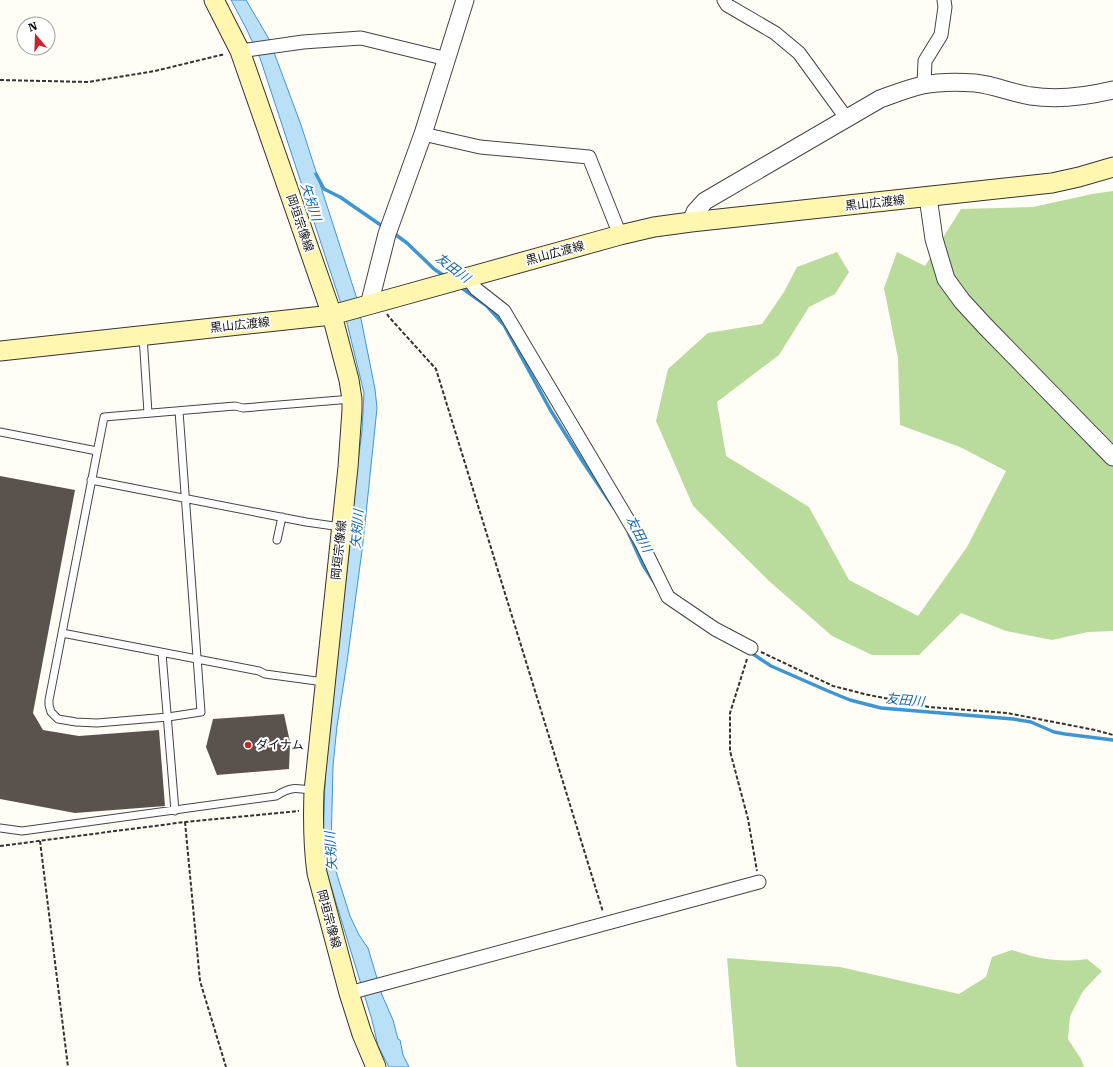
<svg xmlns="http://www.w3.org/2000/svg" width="1113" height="1067" viewBox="0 0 1113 1067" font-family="'Roboto Serif','Noto Sans JP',serif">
	<rect width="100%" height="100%" fill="#fffdf5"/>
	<!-- forest -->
	<path fill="#b9dc9c" d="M1113 191V631L1088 632 1052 640 1006 631 961 613 919 655H872L832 636 769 581 693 506 656 421 668 369 708 333 762 324 784 292 797 267 837 252 849 272 835 294 809 307 779 355 717 402 726 456 809 507 849 580 918 616 967 547 1006 471 960 447 900 425 898 358 884 288 897 252 925 266 961 209 1033 207 1092 194Z
		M1012 950C1038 959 1059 963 1087 959L1102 971 1083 991 1070 1016 1068 1039 1081 1059 1084 1067H738L736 1065 727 958 840 967 959 994 986 977 992 957Z"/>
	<!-- water -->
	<path fill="#b9e0f7" stroke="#3f96cf" d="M231 0H246L269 39 301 125 357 299 375 389 377 408 363 543 347 662 337 726 333 766 331 849 333 862 350 916 359 935 368 948 382 995 393 1020 398 1039 400 1040 403 1055 409 1067H389L378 1046 372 1020 326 870 323 855V842L326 756 351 535 356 477 362 431 364 393 346 319 260 58 246 28Z"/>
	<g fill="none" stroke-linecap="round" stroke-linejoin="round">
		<!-- stream -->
		<path stroke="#3f96cf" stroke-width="3.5" d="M316 174 324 189 340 197 385 228
			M392 232 407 243 434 269 446 277
			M459 286 487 306 504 325 551 411 583 462 614 508
			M629 534 643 565 656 585
			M750 652 771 666 828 691 850 700 881 708 1013 719 1031 722 1054 732 1065 734 1113 740"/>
	</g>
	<!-- building -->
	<path fill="#5a524d" d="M0 476 75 490 33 713 43 730 79 736 159 730 165 806 75 813 0 799Z
		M284 714 290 742 289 769 217 775 206 747 213 719Z"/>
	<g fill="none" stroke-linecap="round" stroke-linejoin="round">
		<defs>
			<path id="service" d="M143 336 148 413
				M179 411 201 712 168 717 97 723 76 722 58 719 51 712 49 705V700L104 417 235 406 243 408 352 399
				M0 432 97 451
				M91 480 306 522 341 527
				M277 540 282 517
				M62 633 259 671 265 674 324 682
				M162 653 175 811
				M0 828 22 831 276 796C291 786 297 788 314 791"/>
			<path id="minor" d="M724 0 727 5 775 33 799 53 847 119
				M240 51 303 42 361 38 447 59
				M924 84 925 61 941 35 945 7 944 0
				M423 134 480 147 589 157 620 235
				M468 278 476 289 504 311 641 542 668 597 715 629 751 648
				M349 993 759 882"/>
			<path id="tertiary" d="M928 197 934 239 946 279 962 301 985 326 1113 457
				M691 222 695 212 705 201 880 99C894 94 909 88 923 85 938 82 960 82 975 83 994 85 1012 93 1031 96 1058 100 1088 96 1113 90
				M369 305 387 234 423 134 465 0"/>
			<path id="secondary" d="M214 0 240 51 332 315 349 380 352 399V410L348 467 314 791C313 819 313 845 317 873L349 993 362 1034 376 1067
				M0 351 332 315 620 235 654 227 691 222 1052 183 1079 177 1113 167"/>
		</defs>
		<!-- service casing -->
		<use href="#service" stroke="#444" stroke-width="9"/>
		<!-- minor casing -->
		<use href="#minor" stroke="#444" stroke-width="15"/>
		<!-- tertiary casing -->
		<use href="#tertiary" stroke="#444" stroke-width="19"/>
		<!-- secondary casing -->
		<use href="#secondary" stroke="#333" stroke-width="21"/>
		<!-- path -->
		<path stroke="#333" stroke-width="2" stroke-dasharray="4 2" stroke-linecap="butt" d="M0 80 88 82 155 71 225 54
			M387 314 389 317 436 369 603 912
			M761 652 833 686 864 694 929 707 1007 713 1095 730 1113 735
			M747 659 730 713V751L748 819 757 871
			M185 822 200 981 226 1067
			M40 841 68 1067
			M0 846 185 822 299 811"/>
		<!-- service -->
		<use href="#service" stroke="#fff" stroke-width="7"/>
		<!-- minor -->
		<use href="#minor" stroke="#fff" stroke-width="13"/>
		<!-- tertiary -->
		<use href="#tertiary" stroke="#fff" stroke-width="17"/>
		<!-- secondary -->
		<use href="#secondary" stroke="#fff6b0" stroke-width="19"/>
	</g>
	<!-- markers -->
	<circle fill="#c4262e" stroke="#fff" stroke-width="1.5" cx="248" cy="745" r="4"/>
	<g text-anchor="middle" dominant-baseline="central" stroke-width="4" stroke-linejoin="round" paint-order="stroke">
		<!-- street labels -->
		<g font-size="12" fill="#111" stroke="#fff">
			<text transform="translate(875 203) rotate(-6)">黒山広渡線</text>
			<text transform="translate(300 223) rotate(71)">岡垣宗像線</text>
			<text transform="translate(555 253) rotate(-15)">黒山広渡線</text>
			<text transform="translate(240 325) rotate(-6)">黒山広渡線</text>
			<text transform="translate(339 550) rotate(-84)">岡垣宗像線</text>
			<text transform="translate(329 919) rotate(75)">岡垣宗像線</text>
		</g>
		<!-- poi labels -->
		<g font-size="12" fill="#111" stroke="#fff" text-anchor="start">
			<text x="256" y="745">ダイナム</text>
		</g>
		<!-- water labels -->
		<g font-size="13" font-style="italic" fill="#1768a6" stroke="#fff">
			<text transform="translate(311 202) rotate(72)">矢矧川</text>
			<text transform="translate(453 268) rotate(37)">友田川</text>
			<text transform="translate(357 529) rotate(-85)">矢矧川</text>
			<text transform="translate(639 534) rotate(63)">友田川</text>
			<text transform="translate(905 700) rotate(5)">友田川</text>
			<text transform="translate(331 851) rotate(-94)">矢矧川</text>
		</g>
	</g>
	<!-- north arrow -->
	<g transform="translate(36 36) rotate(341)"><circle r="19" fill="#ffffff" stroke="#a0a0a0"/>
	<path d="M0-3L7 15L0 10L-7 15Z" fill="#c4262e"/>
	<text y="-6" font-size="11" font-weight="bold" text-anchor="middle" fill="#111111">N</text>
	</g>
</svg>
